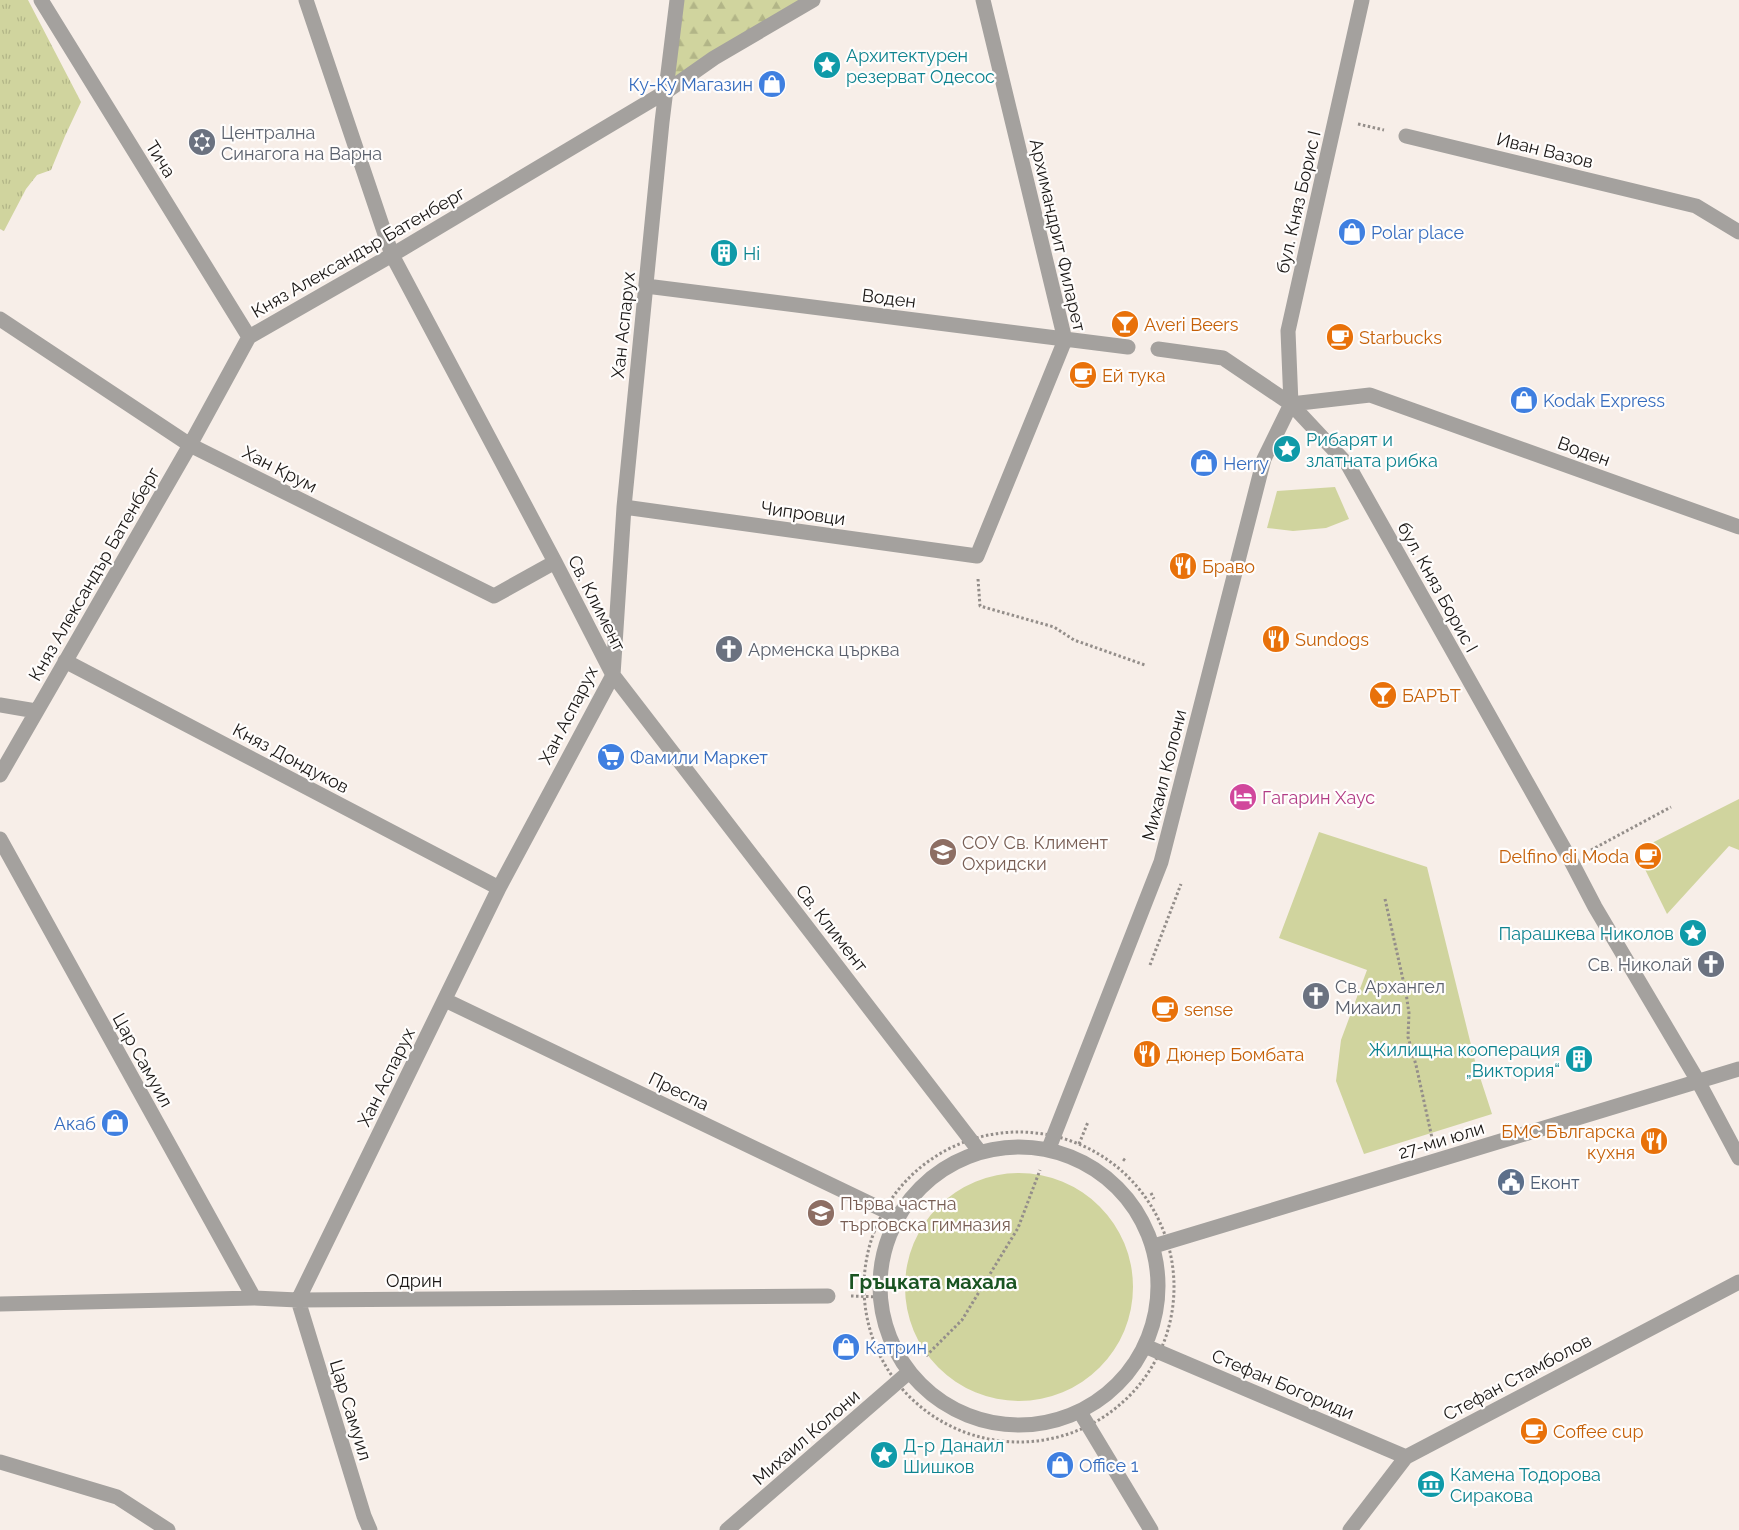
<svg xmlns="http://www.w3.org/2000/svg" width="1739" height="1530" viewBox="0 0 1739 1530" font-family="Raleway,sans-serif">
	<defs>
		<pattern id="grass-tufts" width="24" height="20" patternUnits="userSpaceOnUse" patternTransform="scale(1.25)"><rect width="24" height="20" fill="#d0d49e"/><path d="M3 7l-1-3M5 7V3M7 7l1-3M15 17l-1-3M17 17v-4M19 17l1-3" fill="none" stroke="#b2b587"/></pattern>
		<pattern id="forest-firs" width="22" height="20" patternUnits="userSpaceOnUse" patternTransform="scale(1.25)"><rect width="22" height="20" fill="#d0d49e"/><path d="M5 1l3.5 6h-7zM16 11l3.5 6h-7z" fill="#b2b587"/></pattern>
	</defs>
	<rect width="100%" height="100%" fill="#f7eee8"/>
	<!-- grass -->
	<path fill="url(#grass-tufts)" d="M0 0H28L81 102 65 136 51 170 37 175 26 189 4 231 0 229Z"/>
	<!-- forest -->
	<path fill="url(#forest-firs)" d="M677 0H813L667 91Z"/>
	<!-- green -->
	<path fill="#d0d49e" d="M1335 487 1349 519 1326 528 1293 531 1267 528 1277 491Z
		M1739 799V850L1729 846 1667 914 1636 851Z
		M1319 832 1427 867 1476 1065 1492 1114 1364 1154 1336 1081 1341 1040 1367 970 1279 938Z
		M905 1287a114 114 0 1 1 228 0a114 114 0 1 1-228 0Z"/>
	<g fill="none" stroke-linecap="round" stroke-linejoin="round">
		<!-- path -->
		<path stroke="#948e8a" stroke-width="3" stroke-dasharray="2.5 2.5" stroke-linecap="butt" d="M1358 124 1384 130
			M978 579 980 606 1054 627 1074 640 1145 665
			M1591 850 1671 807
			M1385 899 1406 993
			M1150 965 1181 884
			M1372 982 1391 985 1406 993 1409 1013 1408 1037 1416 1065 1432 1138
			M864 1287a155 155 0 1 1 310 0a155 155 0 1 1-310 0Z
			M1079 1144 1088 1122
			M1123 1159 1127 1162
			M1151 1193 1154 1199
			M851 1296 880 1297
			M926 1356 962 1320 1018 1228 1040 1170"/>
		<!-- minor -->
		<path stroke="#a4a19e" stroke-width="15" d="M41 0 249 337
			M306 0 392 255 555 562 613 675 980 1152
			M1362 0 1288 331 1291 404 1348 465 1571 861 1595 907 1698 1081 1739 1158
			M1406 136 1696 206 1739 232
			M646 286 1128 347
			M0 319 190 445 494 596 555 562
			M1158 349 1223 358 1291 404 1370 395 1739 527
			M624 507 977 556 1065 340 983 0
			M65 661 499 888
			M0 705 36 711
			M0 775 190 445 249 337 392 255 667 91 714 58 813 0
			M0 839 254 1298
			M445 1000 898 1217
			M880 1286a139 139 0 1 1 278 0a139 139 0 1 1-278 0Z
			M1049 1148 1161 862 1264 459 1291 404
			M1154 1246 1739 1069
			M298 1300 499 888 613 675 624 507 662 122 677 0
			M298 1300 364 1516 370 1530
			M0 1304 254 1298 298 1300 828 1296
			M1145 1346 1406 1457
			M1080 1412 1151 1530
			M0 1462 117 1497 168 1530
			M727 1530 909 1372
			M1350 1530 1406 1457 1739 1282"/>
	</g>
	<!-- icons -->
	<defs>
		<symbol id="sight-disc" viewBox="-11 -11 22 22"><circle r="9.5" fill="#0f9aa8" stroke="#fffdfc"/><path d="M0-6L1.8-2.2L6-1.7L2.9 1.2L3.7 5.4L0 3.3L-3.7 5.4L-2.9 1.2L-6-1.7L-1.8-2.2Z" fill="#fff"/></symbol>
		<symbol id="shop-disc" viewBox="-11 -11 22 22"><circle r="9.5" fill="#3f7fe0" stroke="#fffdfc"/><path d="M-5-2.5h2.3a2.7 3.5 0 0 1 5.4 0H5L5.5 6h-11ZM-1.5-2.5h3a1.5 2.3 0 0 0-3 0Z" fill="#fff"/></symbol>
		<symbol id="synagogue-disc" viewBox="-11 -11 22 22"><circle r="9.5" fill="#6b7280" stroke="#fffdfc"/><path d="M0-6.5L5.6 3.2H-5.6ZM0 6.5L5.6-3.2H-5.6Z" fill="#fff"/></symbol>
		<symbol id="building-disc" viewBox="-11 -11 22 22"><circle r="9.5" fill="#0f9aa8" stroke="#fffdfc"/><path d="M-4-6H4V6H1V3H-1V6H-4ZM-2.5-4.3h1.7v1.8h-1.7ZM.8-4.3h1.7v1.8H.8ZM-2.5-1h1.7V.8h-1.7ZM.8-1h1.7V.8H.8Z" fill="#fff"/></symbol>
		<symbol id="bar-disc" viewBox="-11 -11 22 22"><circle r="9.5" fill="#e8710a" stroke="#fffdfc"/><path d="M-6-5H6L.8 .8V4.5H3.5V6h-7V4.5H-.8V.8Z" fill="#fff"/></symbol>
		<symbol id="cafe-disc" viewBox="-11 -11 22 22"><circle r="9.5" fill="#e8710a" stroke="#fffdfc"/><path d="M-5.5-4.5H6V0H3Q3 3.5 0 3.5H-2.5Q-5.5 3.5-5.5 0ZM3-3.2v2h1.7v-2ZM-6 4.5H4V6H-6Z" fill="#fff"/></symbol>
		<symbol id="restaurant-disc" viewBox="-11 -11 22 22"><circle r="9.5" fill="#e8710a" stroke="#fffdfc"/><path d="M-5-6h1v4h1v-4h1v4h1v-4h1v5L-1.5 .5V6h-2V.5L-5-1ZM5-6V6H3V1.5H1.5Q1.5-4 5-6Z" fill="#fff"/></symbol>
		<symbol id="church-disc" viewBox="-11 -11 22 22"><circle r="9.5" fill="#6b7280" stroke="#fffdfc"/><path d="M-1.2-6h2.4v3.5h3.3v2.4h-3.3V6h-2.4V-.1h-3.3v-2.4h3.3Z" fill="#fff"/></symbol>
		<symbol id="supermarket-disc" viewBox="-11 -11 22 22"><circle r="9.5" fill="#3f7fe0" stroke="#fffdfc"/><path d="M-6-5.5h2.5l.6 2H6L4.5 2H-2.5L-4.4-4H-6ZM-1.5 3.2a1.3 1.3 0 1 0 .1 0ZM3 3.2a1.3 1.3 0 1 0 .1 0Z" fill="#fff"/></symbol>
		<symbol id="hotel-disc" viewBox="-11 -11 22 22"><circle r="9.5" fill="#d1479c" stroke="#fffdfc"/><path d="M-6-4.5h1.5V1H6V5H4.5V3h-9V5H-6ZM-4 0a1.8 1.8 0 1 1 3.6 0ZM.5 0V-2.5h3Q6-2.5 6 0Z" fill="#fff"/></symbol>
		<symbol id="school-disc" viewBox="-11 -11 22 22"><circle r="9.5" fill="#8d6e63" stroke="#fffdfc"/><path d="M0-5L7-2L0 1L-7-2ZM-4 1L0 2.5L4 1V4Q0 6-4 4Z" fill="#fff"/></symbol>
		<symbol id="civic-disc" viewBox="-11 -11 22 22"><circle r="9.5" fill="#5c6f8a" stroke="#fffdfc"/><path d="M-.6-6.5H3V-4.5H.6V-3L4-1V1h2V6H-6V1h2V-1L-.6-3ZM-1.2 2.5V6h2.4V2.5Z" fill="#fff"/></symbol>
		<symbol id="museum-disc" viewBox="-11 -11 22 22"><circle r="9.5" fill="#0f9aa8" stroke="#fffdfc"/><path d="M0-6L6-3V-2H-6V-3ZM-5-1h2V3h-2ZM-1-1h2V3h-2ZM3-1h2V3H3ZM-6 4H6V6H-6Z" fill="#fff"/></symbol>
	</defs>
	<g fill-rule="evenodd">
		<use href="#sight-disc" x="811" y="49" width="32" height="32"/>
		<use href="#shop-disc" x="756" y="68" width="32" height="32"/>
		<use href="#synagogue-disc" x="186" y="126" width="32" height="32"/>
		<use href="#shop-disc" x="1336" y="216" width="32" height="32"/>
		<use href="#building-disc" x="708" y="237" width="32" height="32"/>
		<use href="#bar-disc" x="1109" y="308" width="32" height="32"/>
		<use href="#cafe-disc" x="1324" y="321" width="32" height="32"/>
		<use href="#cafe-disc" x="1067" y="359" width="32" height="32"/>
		<use href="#shop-disc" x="1508" y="384" width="32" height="32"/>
		<use href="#sight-disc" x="1271" y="433" width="32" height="32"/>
		<use href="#shop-disc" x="1188" y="447" width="32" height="32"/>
		<use href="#restaurant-disc" x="1167" y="550" width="32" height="32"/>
		<use href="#restaurant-disc" x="1260" y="623" width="32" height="32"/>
		<use href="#church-disc" x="713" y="633" width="32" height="32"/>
		<use href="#bar-disc" x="1367" y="679" width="32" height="32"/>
		<use href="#supermarket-disc" x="595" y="741" width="32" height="32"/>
		<use href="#hotel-disc" x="1227" y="781" width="32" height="32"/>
		<use href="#school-disc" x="927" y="836" width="32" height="32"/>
		<use href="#cafe-disc" x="1632" y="840" width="32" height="32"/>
		<use href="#sight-disc" x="1677" y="917" width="32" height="32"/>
		<use href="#church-disc" x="1695" y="948" width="32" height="32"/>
		<use href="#church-disc" x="1300" y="980" width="32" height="32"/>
		<use href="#cafe-disc" x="1149" y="993" width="32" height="32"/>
		<use href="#restaurant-disc" x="1131" y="1038" width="32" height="32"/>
		<use href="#building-disc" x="1563" y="1043" width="32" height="32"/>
		<use href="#shop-disc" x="99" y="1107" width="32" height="32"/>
		<use href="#restaurant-disc" x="1638" y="1125" width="32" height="32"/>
		<use href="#civic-disc" x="1495" y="1166" width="32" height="32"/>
		<use href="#school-disc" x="805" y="1197" width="32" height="32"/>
		<use href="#shop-disc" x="830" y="1331" width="32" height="32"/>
		<use href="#cafe-disc" x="1518" y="1415" width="32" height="32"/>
		<use href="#sight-disc" x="868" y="1439" width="32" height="32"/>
		<use href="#shop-disc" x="1044" y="1449" width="32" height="32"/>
		<use href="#museum-disc" x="1415" y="1468" width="32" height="32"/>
	</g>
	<g text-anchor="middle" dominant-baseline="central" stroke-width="4.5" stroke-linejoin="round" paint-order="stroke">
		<!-- culture labels -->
		<g font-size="18" fill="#0d838f" stroke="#fffdfc" text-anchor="start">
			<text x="846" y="55">Архитектурен<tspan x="846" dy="21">резерват Одесос</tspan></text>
			<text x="743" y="253">Hi</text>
			<text x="1306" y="439">Рибарят и<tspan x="1306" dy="21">златната рибка</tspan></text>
			<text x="1674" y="933" text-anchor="end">Парашкева Николов</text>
			<text x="1560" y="1049" text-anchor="end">Жилищна кооперация<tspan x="1560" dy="21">„Виктория“</tspan></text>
			<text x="903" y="1445">Д-р Данаил<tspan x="903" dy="21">Шишков</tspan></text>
			<text x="1450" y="1474">Камена Тодорова<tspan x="1450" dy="21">Сиракова</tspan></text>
		</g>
		<!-- shop labels -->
		<g font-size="18" fill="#366cbe" stroke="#fffdfc" text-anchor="start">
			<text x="753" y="84" text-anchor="end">Ку-Ку Магазин</text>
			<text x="1371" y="232">Polar place</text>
			<text x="1543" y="400">Kodak Express</text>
			<text x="1223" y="463">Herry</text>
			<text x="630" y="757">Фамили Маркет</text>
			<text x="96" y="1123" text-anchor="end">Акаб</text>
			<text x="865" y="1347">Катрин</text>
			<text x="1079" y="1465">Office 1</text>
		</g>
		<!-- worship labels -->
		<g font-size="18" fill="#5b616d" stroke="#fffdfc" text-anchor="start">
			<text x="221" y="132">Централна<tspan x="221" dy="21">Синагога на Варна</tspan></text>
			<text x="748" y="649">Арменска църква</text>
			<text x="1692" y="964" text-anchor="end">Св. Николай</text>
			<text x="1335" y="986">Св. Архангел<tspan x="1335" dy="21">Михаил</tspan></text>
		</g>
		<!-- street labels -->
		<g font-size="18" fill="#1a1715" stroke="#fffdfc">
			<text transform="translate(1545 150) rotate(14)">Иван Вазов</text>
			<text transform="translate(161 159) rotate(58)">Тича</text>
			<text transform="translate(1298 202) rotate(-77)">бул. Княз Борис I</text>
			<text transform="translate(1058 235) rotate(77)">Архимандрит Филарет</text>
			<text transform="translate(358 252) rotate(-30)">Княз Александър Батенберг</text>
			<text transform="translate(889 298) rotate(7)">Воден</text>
			<text transform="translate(623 325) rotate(-84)">Хан Аспарух</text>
			<text transform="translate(1584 451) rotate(20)">Воден</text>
			<text transform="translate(280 469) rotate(27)">Хан Крум</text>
			<text transform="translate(803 513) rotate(8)">Чипровци</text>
			<text transform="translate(94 574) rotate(-60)">Княз Александър Батенберг</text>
			<text transform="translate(1438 587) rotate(61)">бул. Княз Борис I</text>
			<text transform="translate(597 603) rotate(63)">Св. Климент</text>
			<text transform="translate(568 715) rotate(-63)">Хан Аспарух</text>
			<text transform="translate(291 758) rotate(28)">Княз Дондуков</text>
			<text transform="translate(1164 775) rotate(-76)">Михаил Колони</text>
			<text transform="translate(832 928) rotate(52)">Св. Климент</text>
			<text transform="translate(143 1060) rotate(61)">Цар Самуил</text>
			<text transform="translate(386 1077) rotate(-64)">Хан Аспарух</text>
			<text transform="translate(679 1091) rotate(26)">Преспа</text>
			<text transform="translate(1441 1140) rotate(-17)">27-ми юли</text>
			<text x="414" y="1280">Одрин</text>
			<text transform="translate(1517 1377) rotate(-28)">Стефан Стамболов</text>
			<text transform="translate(1283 1384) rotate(23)">Стефан Богориди</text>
			<text transform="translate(351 1410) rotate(73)">Цар Самуил</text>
			<text transform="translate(806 1437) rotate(-41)">Михаил Колони</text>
		</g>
		<!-- food labels -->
		<g font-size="18" fill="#c56008" stroke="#fffdfc" text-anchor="start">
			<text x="1144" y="324">Averi Beers</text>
			<text x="1359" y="337">Starbucks</text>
			<text x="1102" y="375">Ей тука</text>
			<text x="1202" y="566">Браво</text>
			<text x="1295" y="639">Sundogs</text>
			<text x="1402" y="695">БАРЪТ</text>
			<text x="1629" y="856" text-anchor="end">Delfino di Moda</text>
			<text x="1184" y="1009">sense</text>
			<text x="1166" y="1054">Дюнер Бомбата</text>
			<text x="1635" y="1131" text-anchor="end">БМС Българска<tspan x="1635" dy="21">кухня</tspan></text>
			<text x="1553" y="1431">Coffee cup</text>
		</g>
		<!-- hotel labels -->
		<g font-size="18" fill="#b23c85" stroke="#fffdfc" text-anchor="start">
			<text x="1262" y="797">Гагарин Хаус</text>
		</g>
		<!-- education labels -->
		<g font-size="18" fill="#785e54" stroke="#fffdfc" text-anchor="start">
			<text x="962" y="842">CОУ Св. Климент<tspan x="962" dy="21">Охридски</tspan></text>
			<text x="840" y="1203">Първа частна<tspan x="840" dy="21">търговска гимназия</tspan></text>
		</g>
		<!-- service labels -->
		<g font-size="18" fill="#4e5e75" stroke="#fffdfc" text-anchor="start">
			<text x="1530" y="1182">Еконт</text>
		</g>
		<!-- quarter labels -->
		<g font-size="20" font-weight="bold" fill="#1a5422" stroke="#fffdfc">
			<text x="933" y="1282">Гръцката махала</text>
		</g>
	</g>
</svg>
